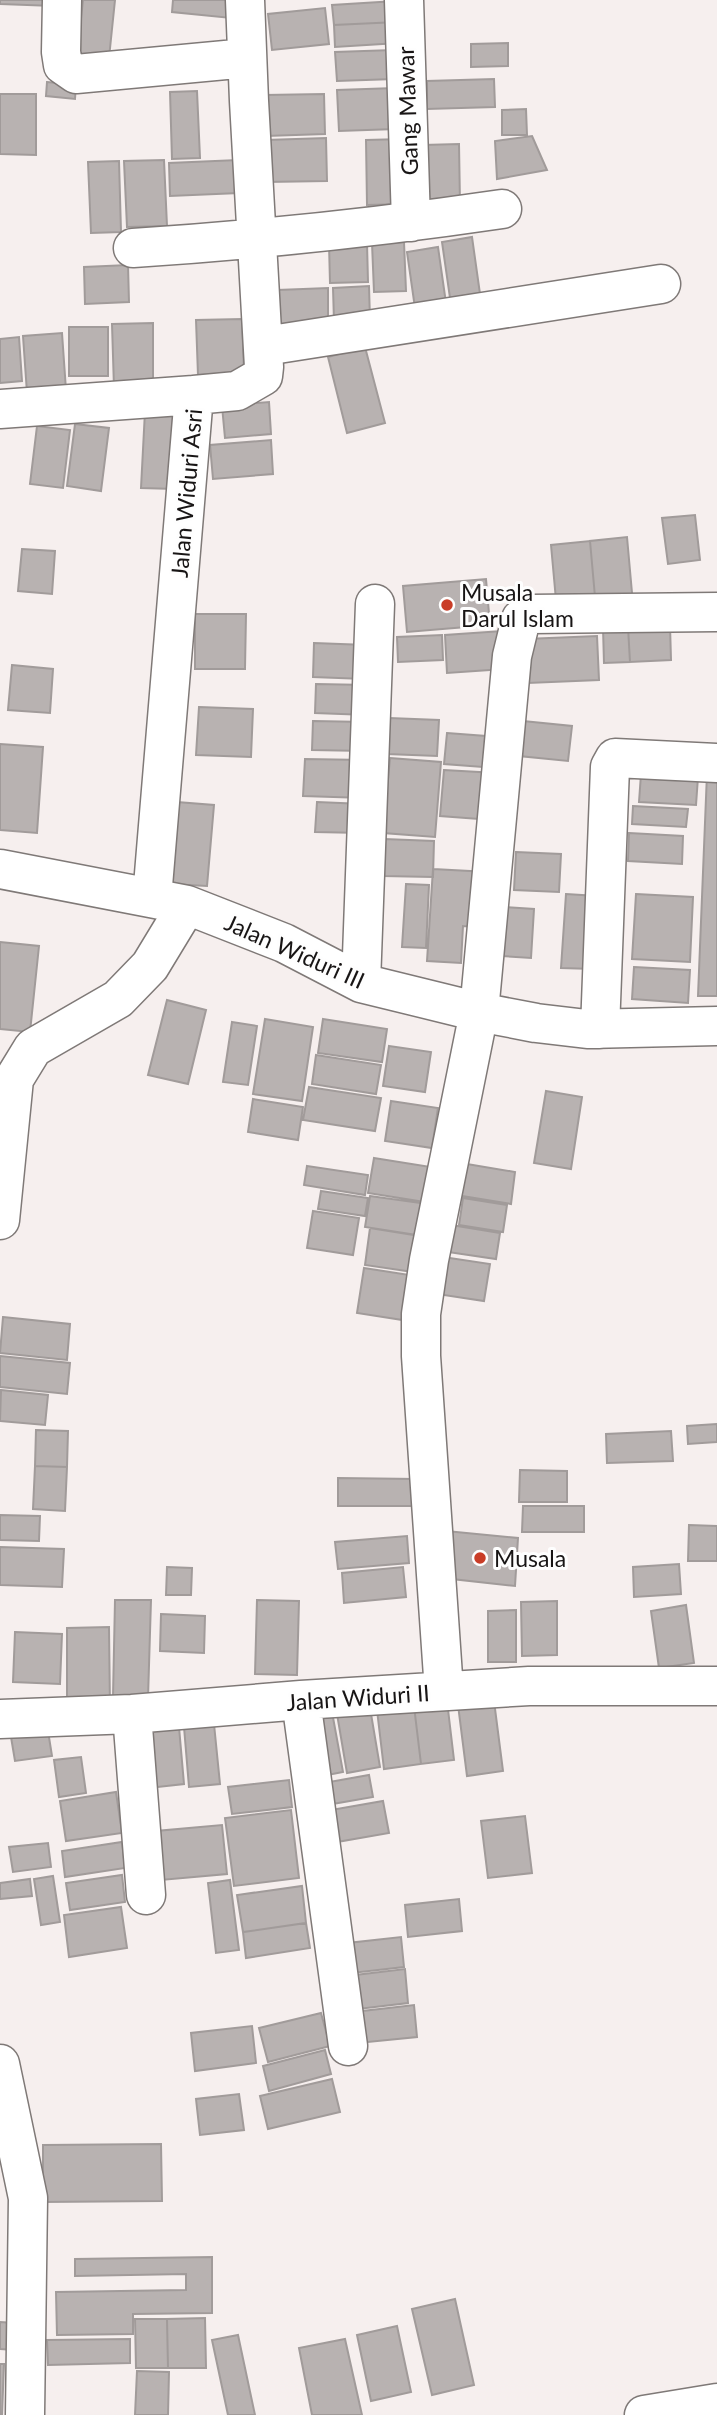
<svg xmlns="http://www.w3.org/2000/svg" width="717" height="2415" viewBox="0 0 717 2415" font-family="Lato,sans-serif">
	<rect width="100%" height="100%" fill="#f6efee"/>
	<!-- building -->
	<path fill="#b8b2b1" stroke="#a19b9a" stroke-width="2" d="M0 0H53V6L0 4Z
		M83 0H115L109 58 77 55Z
		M173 0H233L231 18 172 12Z
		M396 1 397 22 334 25 332 5Z
		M325 8 329 44 272 50 268 14Z
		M397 22 398 43 335 47 334 25Z
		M508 43V66L471 67V44Z
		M393 50 394 79 337 81 335 52Z
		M494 79 495 107 427 109V81Z
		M47 82 76 85 75 99 46 96Z
		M395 88 396 129 339 131 337 90Z
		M197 91 200 158 172 159 170 92Z
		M0 94H36V155L0 154Z
		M324 94 325 134 266 136 265 95Z
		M526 109 527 135H502V110Z
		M532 136 547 170 497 179 495 141Z
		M326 138 327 181 266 182V140Z
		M403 139 404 204 367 205 366 140Z
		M459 144 460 204 424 205 423 145Z
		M164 160 167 226 127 227 124 161Z
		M238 160 239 193 170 196 169 163Z
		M119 161 121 232 91 233 88 162Z
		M472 237 481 301 451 305 442 242Z
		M404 242 406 291 374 292 372 243Z
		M367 243 368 282 330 283 329 244Z
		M438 247 446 303 415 308 407 252Z
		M128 265 129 302 85 304 84 267Z
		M369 286 370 320 334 321 333 288Z
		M328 288V325L279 327 278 290Z
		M242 319 244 373 198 375 196 320Z
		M153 323V387L114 388 112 324Z
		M69 327H108V376H69Z
		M62 333 66 390 27 393 23 336Z
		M19 337 22 381 0 383V339Z
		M365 347 385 423 347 433 328 357Z
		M269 402 271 434 225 438 222 406Z
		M145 411 179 413 175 489 141 488Z
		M75 424 109 428 101 491 67 486Z
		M37 426 70 430 63 488 30 484Z
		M271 440 273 474 213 479 210 445Z
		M695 515 700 560 668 564 662 518Z
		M627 537 633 604 596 608 590 541Z
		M590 541 596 608 557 611 551 545Z
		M22 549 55 551 52 594 18 591Z
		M486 579 490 625 407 632 403 586Z
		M195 614H246L245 669H195Z
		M670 625 671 660 630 662 628 627Z
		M628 627 630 662 604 663 603 628Z
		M502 631 504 669 447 673 445 635Z
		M442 635 443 660 398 662 397 637Z
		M597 636 599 680 528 683 526 639Z
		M314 643 366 645 364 679 313 677Z
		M12 665 53 669 50 713 8 710Z
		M316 684 368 685 367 715 315 713Z
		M199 707 253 709 251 757 196 755Z
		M389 718 439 720 437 756 387 754Z
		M313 721 366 722 365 751 312 750Z
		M523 721 572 726 568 761 519 756Z
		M447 733 499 737 496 768 444 764Z
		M0 744 43 747 37 833 0 830Z
		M390 758 441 762 435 837 383 833Z
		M305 759 365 760 364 798 303 796Z
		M444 770 496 773 492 820 440 816Z
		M707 773 717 774V996H698Z
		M641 774 698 777 696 805 639 802Z
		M177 802 214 805 207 886 169 884Z
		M317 802 363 804 362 833 315 832Z
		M633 806 688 809 686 827 632 824Z
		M629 833 683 836 682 864 628 861Z
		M384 839 434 841 433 877 383 876Z
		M516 852 561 854 559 892 514 890Z
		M433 869 488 872 484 928 463 926 461 963 427 961Z
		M406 884 429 885 426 948 402 947Z
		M566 894 597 896 593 969 561 968Z
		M636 894 693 897 690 962 632 959Z
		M505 907 534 909 531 958 502 956Z
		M0 942 39 946 30 1032 0 1029Z
		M634 967 690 970 688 1003 632 999Z
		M167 1000 206 1010 188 1084 148 1075Z
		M265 1019 313 1027 302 1101 253 1094Z
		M323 1019 387 1029 382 1062 318 1053Z
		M232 1022 257 1026 248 1085 223 1082Z
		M389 1046 431 1052 425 1092 383 1086Z
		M316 1055 381 1065 376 1094 312 1084Z
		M309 1087 381 1098 375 1131 303 1120Z
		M546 1091 582 1097 571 1169 534 1163Z
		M253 1099 303 1107 298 1140 248 1132Z
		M391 1101 438 1108 432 1148 385 1141Z
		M374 1158 437 1168 431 1203 368 1193Z
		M461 1163 515 1172 511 1204 456 1195Z
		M307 1166 368 1175 365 1195 304 1185Z
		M321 1191 368 1198 365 1216 318 1209Z
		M370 1196 428 1204 423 1236 365 1227Z
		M463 1198 507 1205 503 1232 459 1225Z
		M313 1211 359 1218 353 1255 307 1248Z
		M445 1224 500 1233 496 1259 441 1251Z
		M370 1228 426 1237 420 1273 365 1265Z
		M443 1257 490 1264 484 1301 437 1294Z
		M364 1268 416 1276 409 1321 357 1313Z
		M3 1317 70 1324 67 1360 0 1353Z
		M0 1356 70 1363 67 1394 0 1387Z
		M1 1390 48 1395 45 1425 0 1421Z
		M717 1424V1442L688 1444 687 1426Z
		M36 1430 68 1431 67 1467 35 1466Z
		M671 1431 673 1461 607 1463 606 1434Z
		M35 1466 67 1467 65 1511 33 1509Z
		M520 1470 567 1471V1502H519Z
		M338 1478 416 1479 415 1506H338Z
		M523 1506H584V1532H522Z
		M0 1515 40 1516 39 1541 0 1540Z
		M689 1525 717 1526V1561H688Z
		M446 1531 518 1538 515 1586 443 1578Z
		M407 1536 409 1563 338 1569 335 1542Z
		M0 1547 64 1549 62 1587 0 1585Z
		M679 1564 681 1594 634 1597 633 1567Z
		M167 1567 192 1568 191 1595H166Z
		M403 1567 406 1597 344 1603 342 1573Z
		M115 1600H151L148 1698 113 1697Z
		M257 1600 299 1601 297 1675 255 1674Z
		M557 1601V1655L522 1656 521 1602Z
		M686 1605 694 1663 659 1668 651 1611Z
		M516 1610V1662H488V1611Z
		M161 1614 205 1616 204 1653 160 1651Z
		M109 1627 110 1709 67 1710V1628Z
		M15 1632 62 1634 60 1684 13 1682Z
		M447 1701 454 1760 421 1764 414 1706Z
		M494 1701 503 1771 467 1776 458 1705Z
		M369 1702 380 1767 347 1773 336 1708Z
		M414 1706 421 1764 384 1769 377 1710Z
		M332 1712 343 1772 317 1777 306 1716Z
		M214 1724 220 1784 189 1787 184 1727Z
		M179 1727 184 1784 149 1788 143 1731Z
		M48 1731 52 1756 15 1761 11 1737Z
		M81 1757 86 1793 59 1797 54 1760Z
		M369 1775 373 1797 321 1806 318 1784Z
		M289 1780 292 1807 232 1814 228 1787Z
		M116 1792 122 1833 66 1841 60 1801Z
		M383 1801 389 1833 337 1842 331 1810Z
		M291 1810 299 1878 234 1886 225 1818Z
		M525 1816 532 1873 488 1878 481 1821Z
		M222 1825 227 1874 161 1880 156 1831Z
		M122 1842 125 1868 65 1877 62 1851Z
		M48 1843 51 1867 13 1872 9 1847Z
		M122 1875 125 1902 70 1910 66 1883Z
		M53 1876 60 1922 41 1925 34 1879Z
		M30 1879 32 1896 0 1899V1883Z
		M230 1880 239 1950 216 1953 208 1883Z
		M302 1886 306 1923 243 1932 237 1895Z
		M459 1899 462 1931 408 1937 405 1905Z
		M121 1907 127 1948 69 1957 64 1915Z
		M306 1923 310 1948 246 1958 243 1932Z
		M401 1937 404 1967 352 1973 348 1943Z
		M405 1969 408 2003 350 2010 347 1976Z
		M414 2005 417 2037 358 2043 354 2012Z
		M321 2013 330 2046 268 2062 259 2028Z
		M252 2026 256 2063 195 2071 191 2033Z
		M325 2050 331 2074 269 2091 263 2066Z
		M332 2079 340 2112 268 2129 260 2096Z
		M239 2094 244 2130 200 2135 196 2099Z
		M161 2144 162 2201 43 2202V2145Z
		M212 2257V2313L133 2314V2334L57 2335 56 2292 186 2290V2274L75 2276V2259Z
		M455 2299 474 2385 432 2395 412 2309Z
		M205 2318 206 2368H168L167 2319Z
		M135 2319H167L168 2368H136Z
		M0 2322 14 2323 13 2350 0 2349Z
		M397 2326 411 2392 371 2401 357 2335Z
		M238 2335 255 2415H228L212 2340Z
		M130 2339V2363L48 2365 47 2340Z
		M345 2339 362 2415H312L299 2348Z
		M0 2364H4L2 2415H0Z
		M137 2371 169 2372 168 2415H135Z"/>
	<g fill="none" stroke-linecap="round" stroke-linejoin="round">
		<defs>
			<path id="minor" d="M62 0 61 52 63 65 76 74 247 58
				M404 0 411 222
				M133 248C257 240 380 227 502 209
				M265 346 661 284
				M0 409 194 395
				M0 869 187 905 284 943 361 983 479 1012 536 1023 587 1029 717 1026
				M152 898 194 395 237 391 263 376 264 367 249 101 245 0
				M361 983 375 604
				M600 1029 610 767 615 758 717 763
				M0 1220 14 1079 33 1048 118 999 150 966 187 905
				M444 1691 421 1356V1314L429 1260 479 1012 512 656 521 619 531 614 717 612
				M301 1700 348 2046
				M132 1714 146 1895
				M0 1719 132 1714 301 1700 529 1686H717
				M0 2064 28 2198 25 2415
				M644 2415 717 2403"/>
		</defs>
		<!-- minor casing -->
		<use href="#minor" stroke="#7f7977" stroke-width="41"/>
		<!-- minor -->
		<use href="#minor" stroke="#fff" stroke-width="38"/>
	</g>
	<!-- markers -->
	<g fill="#c93d27" stroke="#fefefe" stroke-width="2.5">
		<circle cx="447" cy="605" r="7"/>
		<circle cx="480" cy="1558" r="7"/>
	</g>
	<g text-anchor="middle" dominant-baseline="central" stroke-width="6" stroke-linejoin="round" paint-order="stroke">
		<!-- street labels -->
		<g font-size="23" fill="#181515" stroke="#fefefe">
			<text transform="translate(407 111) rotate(-92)">Gang Mawar</text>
			<text transform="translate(186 493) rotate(-85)">Jalan Widuri Asri</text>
			<text transform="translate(295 951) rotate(24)">Jalan Widuri III</text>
			<text transform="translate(358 1697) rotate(-4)">Jalan Widuri II</text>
		</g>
		<!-- poi labels -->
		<g font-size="23" fill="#181515" stroke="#fefefe" text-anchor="start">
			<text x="461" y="592">Musala<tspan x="461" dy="26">Darul Islam</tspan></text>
			<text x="494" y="1558">Musala</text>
		</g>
	</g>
</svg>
